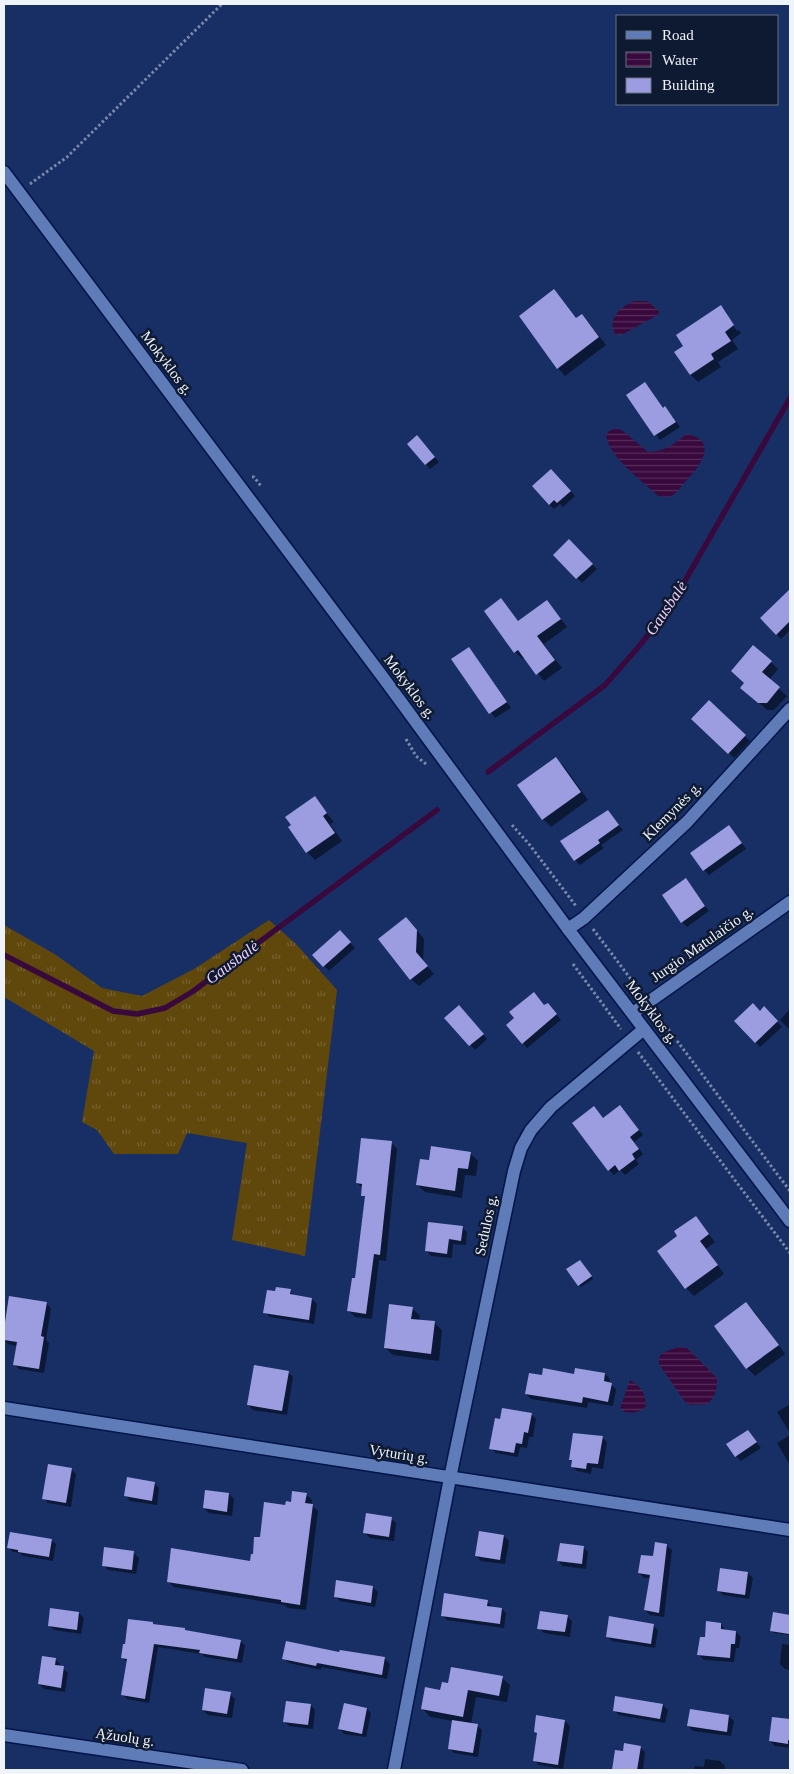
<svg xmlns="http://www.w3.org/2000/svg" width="794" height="1774" viewBox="0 0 794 1774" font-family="Georgia,serif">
	<defs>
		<pattern id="grass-tufts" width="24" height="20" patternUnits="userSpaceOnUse" patternTransform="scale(1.25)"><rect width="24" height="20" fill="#60470c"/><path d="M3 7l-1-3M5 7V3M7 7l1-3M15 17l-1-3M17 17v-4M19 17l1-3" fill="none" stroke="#776230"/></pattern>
		<pattern id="water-rules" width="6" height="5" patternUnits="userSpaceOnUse" patternTransform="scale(1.25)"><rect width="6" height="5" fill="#39093e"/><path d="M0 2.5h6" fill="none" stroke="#562d5b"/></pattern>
	</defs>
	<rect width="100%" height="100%" fill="#172f65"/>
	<!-- grass -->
	<path fill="url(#grass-tufts)" d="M269 920 296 944 337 990 305 1256 232 1240 247 1143 187 1133 178 1154H114L97 1130 82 1122 94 1051 4 997V925L56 955 102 988 142 996 194 969Z"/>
	<!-- water -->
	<path fill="url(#water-rules)" d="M634 301H647L659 311 658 315 621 335 615 334C607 318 620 307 634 301Z
		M617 428 623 431 648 452C664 452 675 443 687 434 721 441 698 469 684 483 681 487 677 492 673 495 668 498 664 497 658 496 642 480 609 458 606 435L609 431Z
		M679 1347 687 1348 717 1378C717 1389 716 1395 708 1404L690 1405 685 1402 659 1364V1357L664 1352Z
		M630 1380C641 1387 646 1393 646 1406 639 1413 634 1413 625 1412L620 1408Z"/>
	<!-- shadow -->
	<path fill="#0007" d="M554 291 577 319 581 316 589 323 606 345 565 376 558 368Z
		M721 307 728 314H725L737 331 739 330 741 333 732 340 738 349 718 362 721 367 698 382 691 375 676 352 685 346Z
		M644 383 663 409 665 408 670 413 680 427 660 440 628 395Z
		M422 442 439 462 430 469 426 464Z
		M556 475 575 496 563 507 560 504 554 509 549 504Z
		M569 541 597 569 582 583 555 555Z
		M785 596 790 599V630L781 639 761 618Z
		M501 600 519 622 547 601 567 627 544 644 562 668 544 681 525 658 523 659 515 652 485 611Z
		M473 654 511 708 495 718 453 660Z
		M771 662 778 669 769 680 787 696 774 710H767L742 688Z
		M709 702 750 741 734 758 693 719Z
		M556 759 564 766 588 800 551 827 543 819 519 786Z
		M314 798 334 822 330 824 342 841 315 860 307 852 290 828Z
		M608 812 623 830 601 845 604 848 580 865 575 860Z
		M734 832 746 849 709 875 704 870Z
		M686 880 709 911 687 927 682 922Z
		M406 918 424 939 423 961 434 974 419 986 411 979Z
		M340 932 355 948 329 971 314 955Z
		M764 1008 782 1027 760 1047 736 1021 760 1012Z
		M552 1009 561 1020 527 1048 523 1043Z
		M790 1009V1030L780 1020Z
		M464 1012 487 1039 475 1050 446 1018Z
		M620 1106 643 1135 634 1142 643 1154 636 1160 639 1164 625 1175 620 1170 614 1175 609 1170 606 1123Z
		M391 1142 397 1149 386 1261 379 1260 372 1319 355 1317 349 1311 356 1280 366 1198 362 1195 363 1188 357 1183Z
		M470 1153 478 1161 476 1176 465 1175 462 1198 425 1192 417 1185 430 1162Z
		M695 1217 715 1242 706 1249 724 1274 694 1296 686 1288 679 1236Z
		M462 1227 467 1232 466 1245 453 1244 452 1258 431 1256 427 1251Z
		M582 1263 593 1279 581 1287 568 1270Z
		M290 1291 295 1296 312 1299 317 1304 314 1324 270 1317 265 1312Z
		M10 1297 46 1303 51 1308 46 1340 49 1343 44 1373 19 1369 14 1364 17 1346 8 1344 4 1339Z
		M746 1304 754 1311 785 1354 755 1376 747 1368 716 1326Z
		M412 1308 420 1316 419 1321 435 1323 442 1330 439 1361 393 1355 385 1348Z
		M288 1372 293 1377 287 1415 253 1410 248 1405Z
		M605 1374 610 1379 609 1383 616 1389 613 1406 588 1402 587 1408 531 1399 526 1394 575 1376Z
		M790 1404V1433L777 1412Z
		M531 1414 536 1419 533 1437H529L527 1448 520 1447 518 1457 496 1453 491 1448 501 1420Z
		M748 1431 761 1448 741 1461 736 1456Z
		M790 1435V1465L777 1443Z
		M602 1437 607 1442 603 1469 592 1467 591 1474 577 1471 572 1466 573 1462 570 1459Z
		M71 1469 76 1474 71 1507 48 1503 44 1498Z
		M154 1483 159 1488 157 1505 130 1501 126 1496Z
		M206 1491 229 1494 234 1499 232 1516 209 1513 204 1508Z
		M306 1494 312 1500V1505L318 1511 306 1610 288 1608 285 1605 174 1587 168 1581 251 1562 261 1539 286 1506Z
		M391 1518 396 1523 394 1541 370 1538 365 1533Z
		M504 1536 509 1541 505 1564 481 1561 476 1556Z
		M51 1540 56 1544 53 1561 23 1556 20 1553 13 1552 8 1547Z
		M667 1546 672 1550 664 1617 650 1615 645 1610 650 1578H644L639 1573Z
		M583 1547 588 1552 586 1569 563 1566 558 1561Z
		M134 1553 139 1558 136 1574 108 1570 103 1565Z
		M748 1573 753 1578 749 1599 723 1595 718 1590Z
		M373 1587 378 1592 375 1607 340 1601 335 1596Z
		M487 1601 491 1605V1608L502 1609 506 1613 504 1628 447 1620 442 1615Z
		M79 1613 84 1618 81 1634 54 1630 49 1625Z
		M774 1614 790 1616V1635L774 1633 772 1631Z
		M567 1616 572 1621 570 1637 544 1633 539 1628Z
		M153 1623 155 1626 240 1641 245 1645 242 1663 205 1657 202 1654 158 1647 149 1703 127 1699 123 1695 127 1662 123 1658Z
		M721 1624 726 1631 736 1632 741 1637 739 1648H736L734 1662 704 1660 699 1655 706 1638Z
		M653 1625 658 1630 655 1648 612 1641 607 1636Z
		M782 1644 790 1645V1670L785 1669 780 1664Z
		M341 1651 385 1659 390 1664 387 1679 321 1667V1670L289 1663 284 1658 340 1653Z
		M55 1659 60 1664V1667L63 1668 68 1673 65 1692 44 1689 39 1684Z
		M502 1678 510 1685 507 1702 476 1697 471 1724 477 1725 482 1730 478 1757 454 1753 449 1748 453 1721 430 1717 423 1709 441 1691Z
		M230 1694 235 1699 232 1718 208 1715 203 1710Z
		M311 1705 315 1710 313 1729 289 1726 284 1721Z
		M663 1705 668 1710 665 1723 619 1715 614 1710Z
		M367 1709 371 1713 366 1737 344 1734 340 1729Z
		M729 1716 734 1721 731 1736 693 1731 688 1726Z
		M773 1718 790 1720V1748L775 1746 770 1741Z
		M565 1721 570 1726 563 1769 539 1765 534 1760 538 1735 535 1732Z
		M640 1747 645 1752 643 1770H613L616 1752 624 1753Z
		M705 1759 720 1761 725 1766V1770H694L695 1766 704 1767Z"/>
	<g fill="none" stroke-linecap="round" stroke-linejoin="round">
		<!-- stream -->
		<path stroke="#39093e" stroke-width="5.5" d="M488 772 605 685 635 651 667 612 790 398
			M4 955 113 1011 137 1014 165 1008 192 992 437 810"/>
	</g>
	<!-- building -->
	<path fill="#9c9ce1" d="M554 289 576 318 582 314 599 337 557 369 519 316Z
		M721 305 734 325 725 332 731 341 711 354 714 359 690 375 674 352 683 346 676 335Z
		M645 382 663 408 665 406 676 422 654 436 626 395Z
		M417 435 435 457 425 465 407 444Z
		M551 469 571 491 557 503 554 500 549 505 532 486Z
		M569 539 593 564 576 579 553 555Z
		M790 589V621L776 635 760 618Z
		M501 598 518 621 547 600 561 619 537 636 555 660 536 675 518 650 514 653 484 611Z
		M753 645 772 661 762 672 780 687 767 703H758L740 688 744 683 731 671Z
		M469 647 507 702 489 714 451 659Z
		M709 700 746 735 728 754 691 719Z
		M556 757 581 792 542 820 517 785Z
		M315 796 327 813 323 816 335 833 306 853 288 827 291 825 285 817Z
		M608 810 619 825 598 840 600 843 574 861 560 841Z
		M729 825 742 843 703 871 690 853Z
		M686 878 705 906 681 923 662 895Z
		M406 917 417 930 416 952 428 966 410 980 378 939Z
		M340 930 351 942 323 967 312 955Z
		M534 992 544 1005 548 1003 557 1014 522 1044 506 1025 514 1018 509 1012Z
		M753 1003 760 1011 764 1006 778 1021 755 1043 734 1021Z
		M459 1005 484 1034 469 1046 444 1018Z
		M620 1105 639 1130 630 1137 639 1149 632 1154 635 1159 619 1171 615 1165 608 1171 572 1123 594 1106 603 1118Z
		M361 1138 392 1141 380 1255 374 1254 366 1314 347 1311 352 1278H355L365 1196H361L362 1184 356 1183Z
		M431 1146 471 1152 468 1169 458 1168 455 1191 416 1185 420 1159 429 1160Z
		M696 1216 709 1234 700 1241 718 1265 685 1289 657 1251 677 1236 674 1231Z
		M428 1222 463 1226 461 1241 449 1239 447 1254 425 1251Z
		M580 1260 592 1276 578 1286 566 1269Z
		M276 1287 291 1289 290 1294 312 1298 309 1320 263 1313 267 1290 275 1291Z
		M9 1296 47 1302 41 1336 44 1337 39 1369 13 1365 17 1342 4 1340V1329Z
		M746 1302 779 1345 746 1369 714 1326Z
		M389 1304 413 1307 411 1319 435 1321 431 1354 384 1348Z
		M254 1365 289 1371 282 1411 247 1405Z
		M543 1368 574 1374 575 1368 605 1373 604 1381 612 1383 608 1402 583 1397 582 1403 525 1394 529 1373 542 1375Z
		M502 1408 532 1413 528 1433 524 1432 522 1444 516 1443 514 1453 489 1449 495 1418 500 1419Z
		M748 1430 757 1442 735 1457 726 1444Z
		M573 1433 603 1436 598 1464 587 1463 586 1469 571 1467 572 1460H569Z
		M48 1464 72 1468 66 1503 42 1499Z
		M127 1477 155 1482 152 1501 124 1496Z
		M205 1490 229 1493 227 1512 203 1508Z
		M292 1491 307 1493 305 1503 313 1504 300 1605 281 1602V1600L167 1582 171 1548 250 1561 251 1554H253L254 1537H260L264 1502 285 1505 286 1501 291 1502Z
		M366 1513 392 1517 389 1537 363 1533Z
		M479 1531 504 1535 500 1560 475 1556Z
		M10 1532 52 1539 49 1557 18 1552V1550L7 1548Z
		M655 1542 667 1544 659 1613 644 1610 650 1575 638 1573 641 1555 653 1556Z
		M560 1543 584 1546 582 1564 557 1561Z
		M104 1547 134 1551 132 1570 102 1566Z
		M720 1568 748 1572 745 1595 717 1591Z
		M336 1580 373 1586 371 1603 334 1597Z
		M444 1593 488 1600 487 1606 502 1608 500 1624 441 1616Z
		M50 1608 79 1612 77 1630 48 1626Z
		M540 1611 568 1615 565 1632 537 1629Z
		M773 1612 790 1615 789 1634 770 1631Z
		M609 1616 654 1624 651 1644 606 1637Z
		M128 1619 153 1622V1624L185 1628V1630L241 1640 237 1659 199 1653 200 1650 154 1644 145 1699 121 1695 127 1659 121 1658 123 1644H125Z
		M706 1621 721 1623V1629L736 1631 735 1644H731L730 1658 697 1655 700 1637H705Z
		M286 1641 339 1652 340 1650 385 1657 382 1675 317 1663 316 1666 282 1659Z
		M42 1656 56 1658 55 1665 64 1666 61 1688 38 1684Z
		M451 1667 503 1676 499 1696 468 1690 463 1717 421 1709 425 1687 440 1690 442 1682 448 1683Z
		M205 1688 231 1692 227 1714 202 1710Z
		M615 1696 663 1704 660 1719 613 1711Z
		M286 1701 311 1704 308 1725 283 1722Z
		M344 1703 367 1708 362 1734 338 1729Z
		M690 1709 729 1715 727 1732 687 1726Z
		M536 1715 565 1720 558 1765 533 1761 537 1733 534 1732Z
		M772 1717 790 1719V1741L788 1740V1744L769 1741Z
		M452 1720 478 1724 473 1753 448 1749Z
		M624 1743 641 1746 637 1770H612L615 1750 623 1751Z"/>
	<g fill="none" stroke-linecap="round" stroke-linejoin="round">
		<defs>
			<path id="street" d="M568 929 584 918 687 822 790 709
				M633 1013 790 902
				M4 1408 790 1530
				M4 1735 242 1770
				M394 1770 450 1478 514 1171 521 1148 531 1130 551 1107 644 1029"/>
			<path id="secondary" d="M4 172 382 676 568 929 790 1221"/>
		</defs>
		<!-- street casing -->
		<use href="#street" stroke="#031448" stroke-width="15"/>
		<!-- secondary casing -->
		<use href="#secondary" stroke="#031448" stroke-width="15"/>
		<!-- path -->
		<path stroke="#7a89a9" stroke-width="3" stroke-dasharray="2.5 2.5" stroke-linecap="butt" d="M30 184 67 157 222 4
			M252 477H254L261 486
			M406 739 416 756 426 764
			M512 825 529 844 576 906
			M593 929 639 990
			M573 964 621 1029
			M656 1013 790 1191
			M638 1052 790 1253"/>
		<!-- street -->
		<use href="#street" stroke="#5f7cb9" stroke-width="12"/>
		<!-- secondary -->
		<use href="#secondary" stroke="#5f7cb9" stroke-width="12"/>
	</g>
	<g text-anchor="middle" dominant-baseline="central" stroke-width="5" stroke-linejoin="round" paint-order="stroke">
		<!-- street labels -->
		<g font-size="15" fill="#eff3fa" stroke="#0e1a32">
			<text transform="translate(167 363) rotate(53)">Mokyklos g.</text>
			<text transform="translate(410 687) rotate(53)">Mokyklos g.</text>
			<text transform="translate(672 811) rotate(-45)">Klemynės g.</text>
			<text transform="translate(702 944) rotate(-35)">Jurgio Matulaičio g.</text>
			<text transform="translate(652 1012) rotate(53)">Mokyklos g.</text>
			<text transform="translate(486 1225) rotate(-78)">Sedulos g.</text>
			<text transform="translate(399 1454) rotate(9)">Vyturių g.</text>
			<text transform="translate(125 1737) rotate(8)">Ąžuolų g.</text>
		</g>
		<!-- water labels -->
		<g font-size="16" font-style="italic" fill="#f1cef4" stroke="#0e1a32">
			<text transform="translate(666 608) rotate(-56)">Gausbalė</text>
			<text transform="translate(232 962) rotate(-37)">Gausbalė</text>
		</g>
	</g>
	<!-- border -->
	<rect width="794" height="1774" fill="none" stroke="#eff3fa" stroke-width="10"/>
	<!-- legend -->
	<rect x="616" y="15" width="162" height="90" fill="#0e1a32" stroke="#687182"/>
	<rect x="626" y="31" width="25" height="8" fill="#5f7cb9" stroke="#687182"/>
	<text x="662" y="40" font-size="15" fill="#eff3fa">Road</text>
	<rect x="626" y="52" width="25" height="15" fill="url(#water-rules)" stroke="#687182"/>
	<text x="662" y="65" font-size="15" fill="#eff3fa">Water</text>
	<rect x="626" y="78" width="25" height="15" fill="#9c9ce1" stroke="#687182"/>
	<text x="662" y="90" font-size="15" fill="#eff3fa">Building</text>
</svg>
